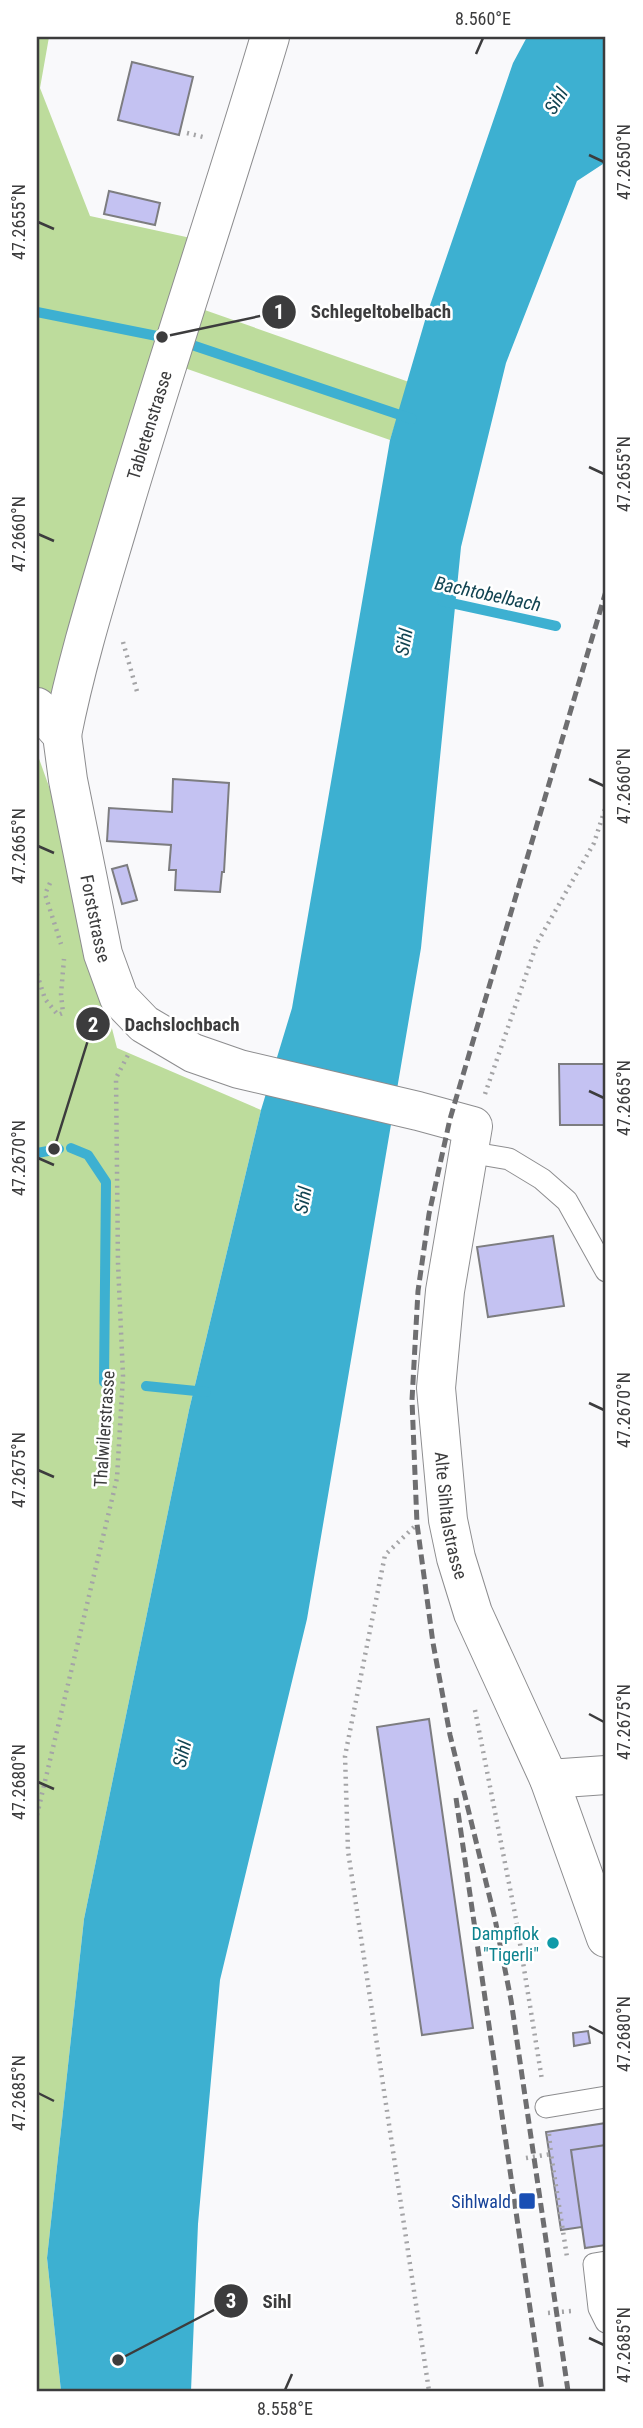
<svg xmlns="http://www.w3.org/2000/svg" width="643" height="2428" viewBox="0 0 643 2428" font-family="'Roboto Condensed',sans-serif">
	<rect width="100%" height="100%" fill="#f9f9fb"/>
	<!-- green -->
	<path fill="#bddc9c" d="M37 37H49L40 88 90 216 200 240 179 301 409 382 390 440 156 358 58 674 37 729Z
		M37 753 52 795 117 1048 261 1110 189 1410 84 1919 47 2258 61 2391H37Z"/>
	<!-- water -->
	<path fill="#3db0d1" d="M527 37H606V162L577 181 506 363 461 547 421 948 307 1619 220 1980 198 2224 191 2391H61L47 2258 84 1919 189 1410 261 1110 292 1008 390 440 426 317 513 63Z"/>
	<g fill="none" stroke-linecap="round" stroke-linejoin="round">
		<!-- stream -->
		<path stroke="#3db0d1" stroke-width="10" d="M37 312 162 337
			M189 344 412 419
			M442 601 556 626
			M71 1148 88 1155 106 1182 104 1382
			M37 1153 59 1149
			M146 1386 206 1392"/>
	</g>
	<!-- building -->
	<path fill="#c4c2f2" stroke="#7d7d80" stroke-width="2" d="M132 62 193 77 179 135 118 120Z
		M109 191 160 203 155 225 104 214Z
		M173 779 229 783 224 872H222L220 892 175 890 176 870H169L171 845 107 841 109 808 172 812Z
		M127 865 137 900 122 904 112 869Z
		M559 1064H606V1125H560Z
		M553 1236 564 1306 488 1317 477 1247Z
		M429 1719 473 2028 422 2035 377 1727Z
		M588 2031 590 2043 574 2046 573 2033Z
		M606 2123V2145L571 2150 582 2227 561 2230 546 2132Z
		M606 2145V2245L585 2248 571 2150Z"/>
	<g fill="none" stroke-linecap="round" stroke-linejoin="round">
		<defs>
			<path id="lane" d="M468 1152 509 1159 542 1179 567 1201 606 1271
				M546 2107 606 2097
				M606 2262 594 2264 599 2308 606 2322"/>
			<g id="street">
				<path id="s1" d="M37 707 62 735 68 780 103 954 119 998 144 1024 193 1053 239 1069 418 1111 473 1126 445 1291 436 1388 448 1520 456 1558 473 1613 549 1779 606 1938"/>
				<path id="s2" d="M62 735C77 659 101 584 123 509 170 351 223 195 270 37"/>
				<path d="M549 1779 606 1775"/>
			</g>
		</defs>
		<!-- lane casing -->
		<use href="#lane" stroke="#8d8d8f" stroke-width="23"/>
		<!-- street casing -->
		<use href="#street" stroke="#8d8d8f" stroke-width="40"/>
		<!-- path -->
		<path stroke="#a4a4a6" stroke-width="4.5" stroke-dasharray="2 5" stroke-linecap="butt" d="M187 133 203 137
			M123 642 138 695
			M50 883 45 894 61 944
			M37 974 45 999 58 1015 63 1013 61 994 64 959
			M485 1094 537 943 594 843 606 806
			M414 1527 385 1555 345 1756 348 1851 429 2391
			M475 1710 516 1919 542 2080
			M37 1815 117 1478 123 1376 118 1263 116 1078 128 1055
			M549 2134 551 2154
			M526 2158 551 2154 567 2257
			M548 2313 572 2311"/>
		<!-- lane -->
		<use href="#lane" stroke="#fff" stroke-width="21"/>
		<!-- street -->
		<use href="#street" stroke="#fff" stroke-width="38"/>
		<!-- rail -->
		<path stroke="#6e6e70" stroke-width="5" stroke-dasharray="10 5" stroke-linecap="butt" d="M456 1798 542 2391
			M568 2391 511 2000 495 1919 450 1735 433 1643 417 1524 412 1400 418 1291 429 1214 450 1119 606 591"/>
	</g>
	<!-- ticks -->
	<path fill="none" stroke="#3c3c3d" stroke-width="2.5" d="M476 54 483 38M589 155 604 162M38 222 54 229M589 467 604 474M38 534 54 541M589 779 604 786M38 846 54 853M589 1091 604 1098M38 1158 54 1165M589 1403 604 1410M38 1470 54 1477M589 1714 604 1722M38 1782 54 1789M589 2026 604 2034M38 2093 54 2101M589 2338 604 2345M285 2390 292 2374"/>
	<!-- markers -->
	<circle fill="#0f9aa8" stroke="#fff" stroke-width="2.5" cx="553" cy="1943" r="7"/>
	<rect fill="#1a4fb4" stroke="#fff" stroke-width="2.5" x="518" y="2192" width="18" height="18" rx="3.5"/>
	<g text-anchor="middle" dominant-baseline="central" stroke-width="5" stroke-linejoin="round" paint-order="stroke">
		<!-- street labels -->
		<g font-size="18" fill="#3c3c3d" stroke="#fff">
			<text stroke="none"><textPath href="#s2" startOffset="322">Tabletenstrasse</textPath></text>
			<text stroke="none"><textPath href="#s1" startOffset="224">Forststrasse</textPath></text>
			<text transform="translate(104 1429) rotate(-86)">Thalwilerstrasse</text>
			<text stroke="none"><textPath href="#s1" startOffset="1083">Alte Sihltalstrasse</textPath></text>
		</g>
		<!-- culture labels -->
		<g font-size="18" fill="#0d838f" stroke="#fff" text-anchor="end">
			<text x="539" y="1933">Dampflok<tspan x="539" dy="21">"Tigerli"</tspan></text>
		</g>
		<!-- transit labels -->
		<g font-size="18" fill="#164399" stroke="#fff" text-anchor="end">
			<text x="511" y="2201">Sihlwald</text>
		</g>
		<!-- water labels -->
		<g font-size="19" font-style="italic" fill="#124452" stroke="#fff">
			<text transform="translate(556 101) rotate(-58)">Sihl</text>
			<text transform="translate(488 594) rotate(12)">Bachtobelbach</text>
			<text transform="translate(404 642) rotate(-80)">Sihl</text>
			<text transform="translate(303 1200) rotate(-80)">Sihl</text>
			<text transform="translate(182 1754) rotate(-77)">Sihl</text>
		</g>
	</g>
	<!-- callouts -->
	<path fill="none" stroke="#3c3c3d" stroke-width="2.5" d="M162 337L279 312M54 1149L93 1024M118 2360L231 2301"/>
	<g fill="#3c3c3d" stroke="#fff" stroke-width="2.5">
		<circle cx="162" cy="337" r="7"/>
		<circle cx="54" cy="1149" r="7"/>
		<circle cx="118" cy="2360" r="7"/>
		<circle cx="279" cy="312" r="18"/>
		<circle cx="93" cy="1024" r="18"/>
		<circle cx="231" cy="2301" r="18"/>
	</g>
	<g font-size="21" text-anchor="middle" font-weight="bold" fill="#fff">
		<text x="279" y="319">1</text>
		<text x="93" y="1032">2</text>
		<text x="231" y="2308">3</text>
	</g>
	<g font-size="19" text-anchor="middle" font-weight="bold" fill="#3c3c3d" stroke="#fff" stroke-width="5" stroke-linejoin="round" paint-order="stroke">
		<text x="381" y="318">Schlegeltobelbach</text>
		<text x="182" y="1031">Dachslochbach</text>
		<text x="277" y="2308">Sihl</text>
	</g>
	<!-- border -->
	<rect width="643" height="2428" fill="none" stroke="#ffffff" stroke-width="77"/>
	<rect x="38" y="38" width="566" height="2352" fill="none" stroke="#3c3c3d" stroke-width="2.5"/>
	<g font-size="18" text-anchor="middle" fill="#3c3c3d">
		<text x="483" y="25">8.560°E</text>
		<text transform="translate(624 162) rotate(-90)" y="6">47.2650°N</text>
		<text transform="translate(19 222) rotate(-90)" y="6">47.2655°N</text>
		<text transform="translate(624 474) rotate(-90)" y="6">47.2655°N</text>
		<text transform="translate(19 534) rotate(-90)" y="6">47.2660°N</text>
		<text transform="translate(624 786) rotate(-90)" y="6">47.2660°N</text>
		<text transform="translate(19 846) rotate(-90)" y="6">47.2665°N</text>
		<text transform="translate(624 1098) rotate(-90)" y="6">47.2665°N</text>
		<text transform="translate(19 1158) rotate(-90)" y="6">47.2670°N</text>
		<text transform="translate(624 1410) rotate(-90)" y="6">47.2670°N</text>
		<text transform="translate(19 1470) rotate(-90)" y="6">47.2675°N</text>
		<text transform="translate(624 1722) rotate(-90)" y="6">47.2675°N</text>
		<text transform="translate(19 1782) rotate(-90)" y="6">47.2680°N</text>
		<text transform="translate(624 2034) rotate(-90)" y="6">47.2680°N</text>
		<text transform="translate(19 2093) rotate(-90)" y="6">47.2685°N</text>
		<text transform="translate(624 2345) rotate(-90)" y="6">47.2685°N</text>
		<text x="285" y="2415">8.558°E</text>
	</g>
</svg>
